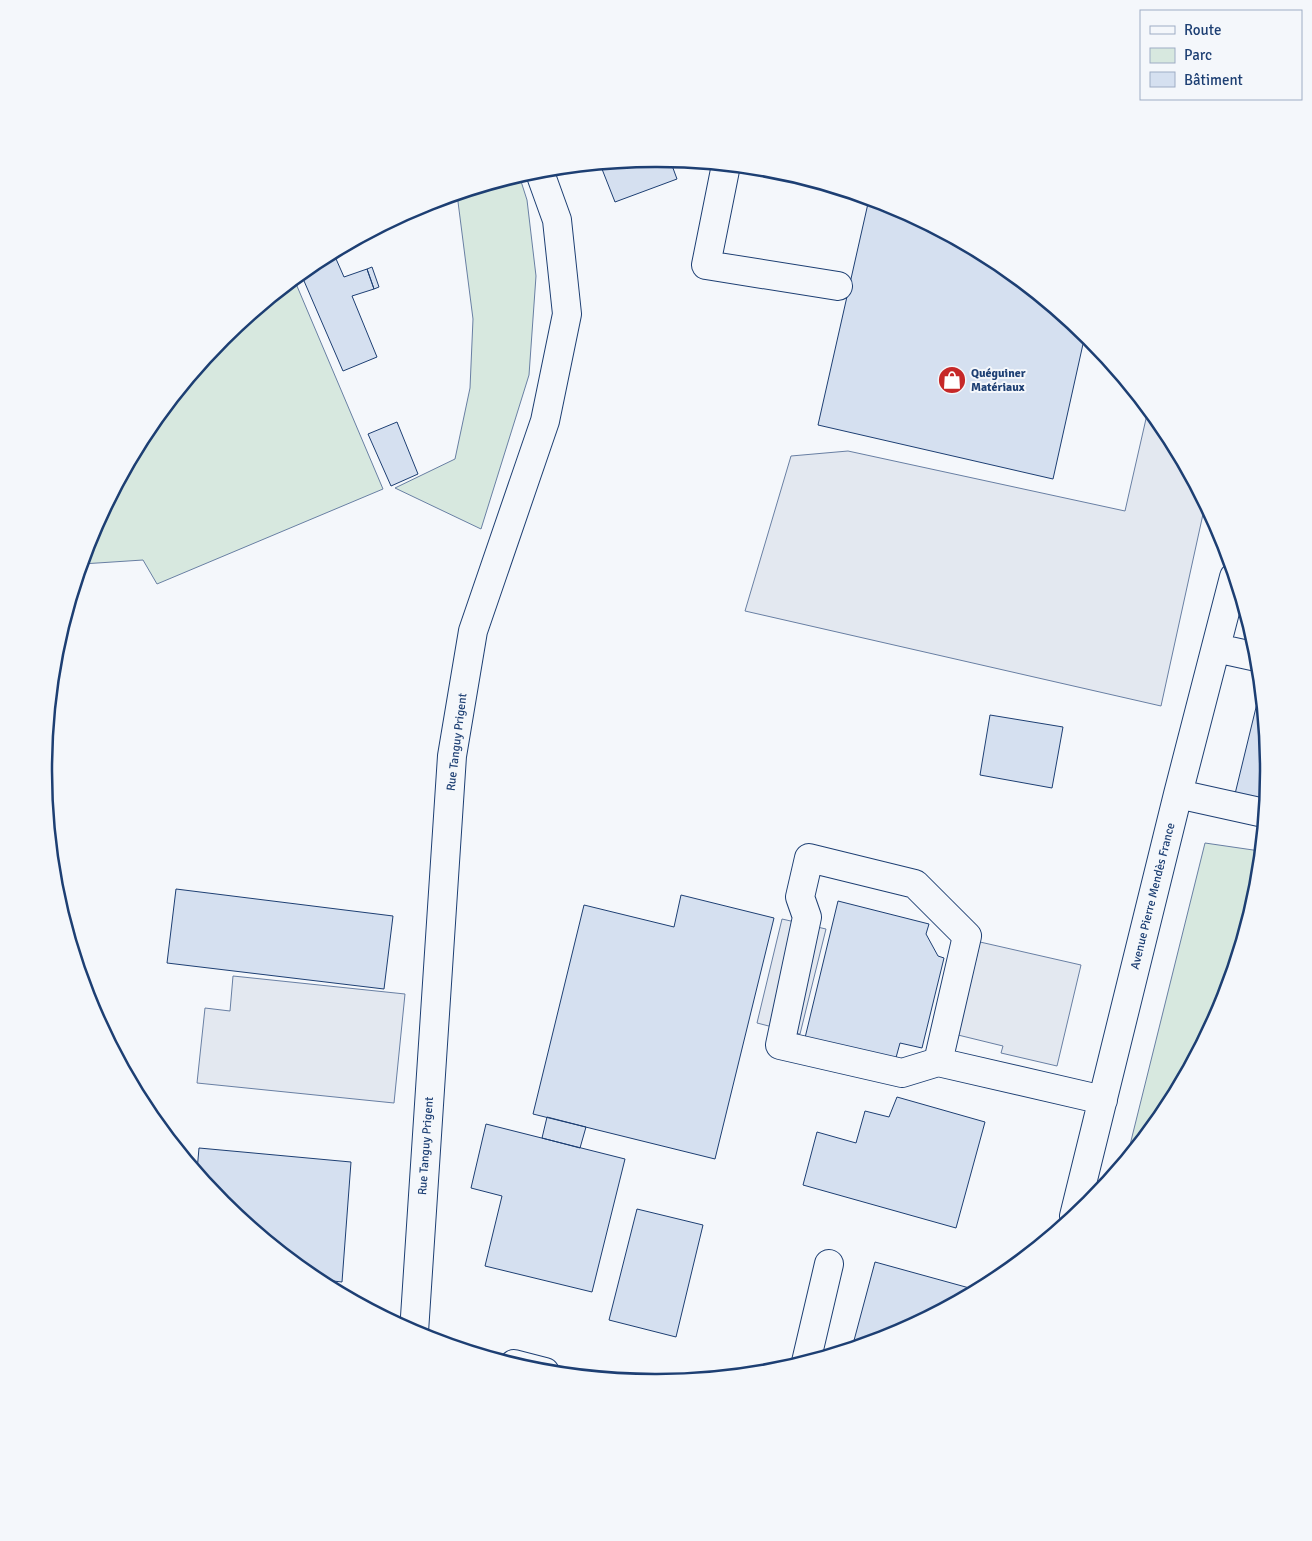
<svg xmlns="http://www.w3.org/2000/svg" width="1312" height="1541" viewBox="0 0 1312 1541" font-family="Signika,sans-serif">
	<rect width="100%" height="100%" fill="#f4f7fb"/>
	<!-- green -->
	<path fill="#d7e8df" stroke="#687fa3" d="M519 175 527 200 536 276 529 375 481 529 395 488 455 459 470 388 473 319 457 194Z
		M294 279 383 489 157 584 143 560 82 564 90 536 147 430 223 337Z
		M1205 843 1260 851 1256 890 1222 1005 1165 1111 1127 1157Z"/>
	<!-- parking -->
	<path fill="#e3e8f0" stroke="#687fa3" d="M1148 410 1165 431 1205 505 1161 706 745 611 791 456 848 451 1125 511Z
		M782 919 826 929 800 1034 757 1023Z
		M980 942 1081 965 1057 1066 1001 1053 1003 1046 958 1035Z
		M233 976 405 994 394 1103 197 1083 205 1008 230 1011Z"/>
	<!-- building -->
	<path fill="#d5e0f0" stroke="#1d3f73" d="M656 158 670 160 677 179 615 202 600 164Z
		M869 199 891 205 996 262 1085 335 1053 479 818 425Z
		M333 252 344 277 367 269 374 289 352 296 377 357 343 371 301 274 316 261Z
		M372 267 379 287 374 289 367 269Z
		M397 422 418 474 391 486 368 434Z
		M1260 691 1268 770 1265 802 1235 794Z
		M990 715 1063 727 1052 788 980 775Z
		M176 889 393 916 384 989 167 963Z
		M681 895 774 918 715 1159 533 1114 584 905 674 927Z
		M838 901 929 924 926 934 938 956 944 958 922 1048 900 1043 894 1065 804 1042Z
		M897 1097 985 1122 956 1228 803 1185 817 1132 856 1143 865 1111 889 1117Z
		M547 1117 586 1127 580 1148 542 1138Z
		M486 1124 625 1159 592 1292 485 1266 502 1196 471 1188Z
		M199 1148 351 1162 342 1282 316 1279 223 1203 197 1171Z
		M637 1209 703 1225 676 1337 609 1320Z
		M875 1262 973 1289 972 1293 890 1336 852 1348Z"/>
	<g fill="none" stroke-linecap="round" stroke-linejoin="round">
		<defs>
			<path id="minor" d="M726 165 706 265 838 286
				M1216 648 1257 657
				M1178 794 1264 813
				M938 1062 967 936 915 884 809 858 800 897 807 917 780 1045 902 1073 938 1062 1103 1100
				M1074 1216 1178 794 1234 577
				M414 1332 452 756 473 631 545 421 567 314 557 220 539 170
				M806 1362 829 1264
				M514 1364 545 1372"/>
		</defs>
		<!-- minor casing -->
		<use href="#minor" stroke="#1d3f73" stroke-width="30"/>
		<!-- minor -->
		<use href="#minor" stroke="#f4f7fb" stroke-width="28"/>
	</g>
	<!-- icons -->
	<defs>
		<symbol id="shop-disc" viewBox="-11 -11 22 22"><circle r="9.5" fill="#c62828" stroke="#f4f7fb"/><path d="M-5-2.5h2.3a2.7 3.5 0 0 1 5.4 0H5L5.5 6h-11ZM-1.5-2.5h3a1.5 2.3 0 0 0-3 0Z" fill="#fff"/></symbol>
	</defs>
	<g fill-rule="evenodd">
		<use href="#shop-disc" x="936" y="364" width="32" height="32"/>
	</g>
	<g text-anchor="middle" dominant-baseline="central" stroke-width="4" stroke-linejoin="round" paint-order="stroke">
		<!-- poi labels -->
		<g font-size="12" font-weight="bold" fill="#1d3f73" stroke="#f4f7fb" text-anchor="start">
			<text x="971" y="373">Quéguiner<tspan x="971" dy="14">Matériaux</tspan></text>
		</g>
		<!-- street labels -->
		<g font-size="12" fill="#1d3f73" stroke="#f4f7fb">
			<text transform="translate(457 742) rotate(-83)">Rue Tanguy Prigent</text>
			<text transform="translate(1153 896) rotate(-76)">Avenue Pierre Mendès France</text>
			<text transform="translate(426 1146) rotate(-86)">Rue Tanguy Prigent</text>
		</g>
	</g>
	<!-- crop -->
	<path d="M0 0H1312V1541H0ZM655 167H657A603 603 0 0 1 1260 770V771A603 603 0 0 1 657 1374H655A603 603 0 0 1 52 771V770A603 603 0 0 1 655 167Z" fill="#f4f7fb" fill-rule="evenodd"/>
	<path fill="none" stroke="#1d3f73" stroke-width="2.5" d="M655 167H657A603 603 0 0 1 1260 770V771A603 603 0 0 1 657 1374H655A603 603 0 0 1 52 771V770A603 603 0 0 1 655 167Z"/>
	<!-- legend -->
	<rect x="1140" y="10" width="162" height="90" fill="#f4f7fb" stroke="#9eadc5"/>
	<rect x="1150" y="26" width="25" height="8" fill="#f4f7fb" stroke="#9eadc5"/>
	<text x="1184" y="35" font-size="15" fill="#1d3f73">Route</text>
	<rect x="1150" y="48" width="25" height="15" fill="#d7e8df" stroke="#9eadc5"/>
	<text x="1184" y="60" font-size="15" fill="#1d3f73">Parc</text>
	<rect x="1150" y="72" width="25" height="15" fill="#d5e0f0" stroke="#9eadc5"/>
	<text x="1184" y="85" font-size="15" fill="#1d3f73">Bâtiment</text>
</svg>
